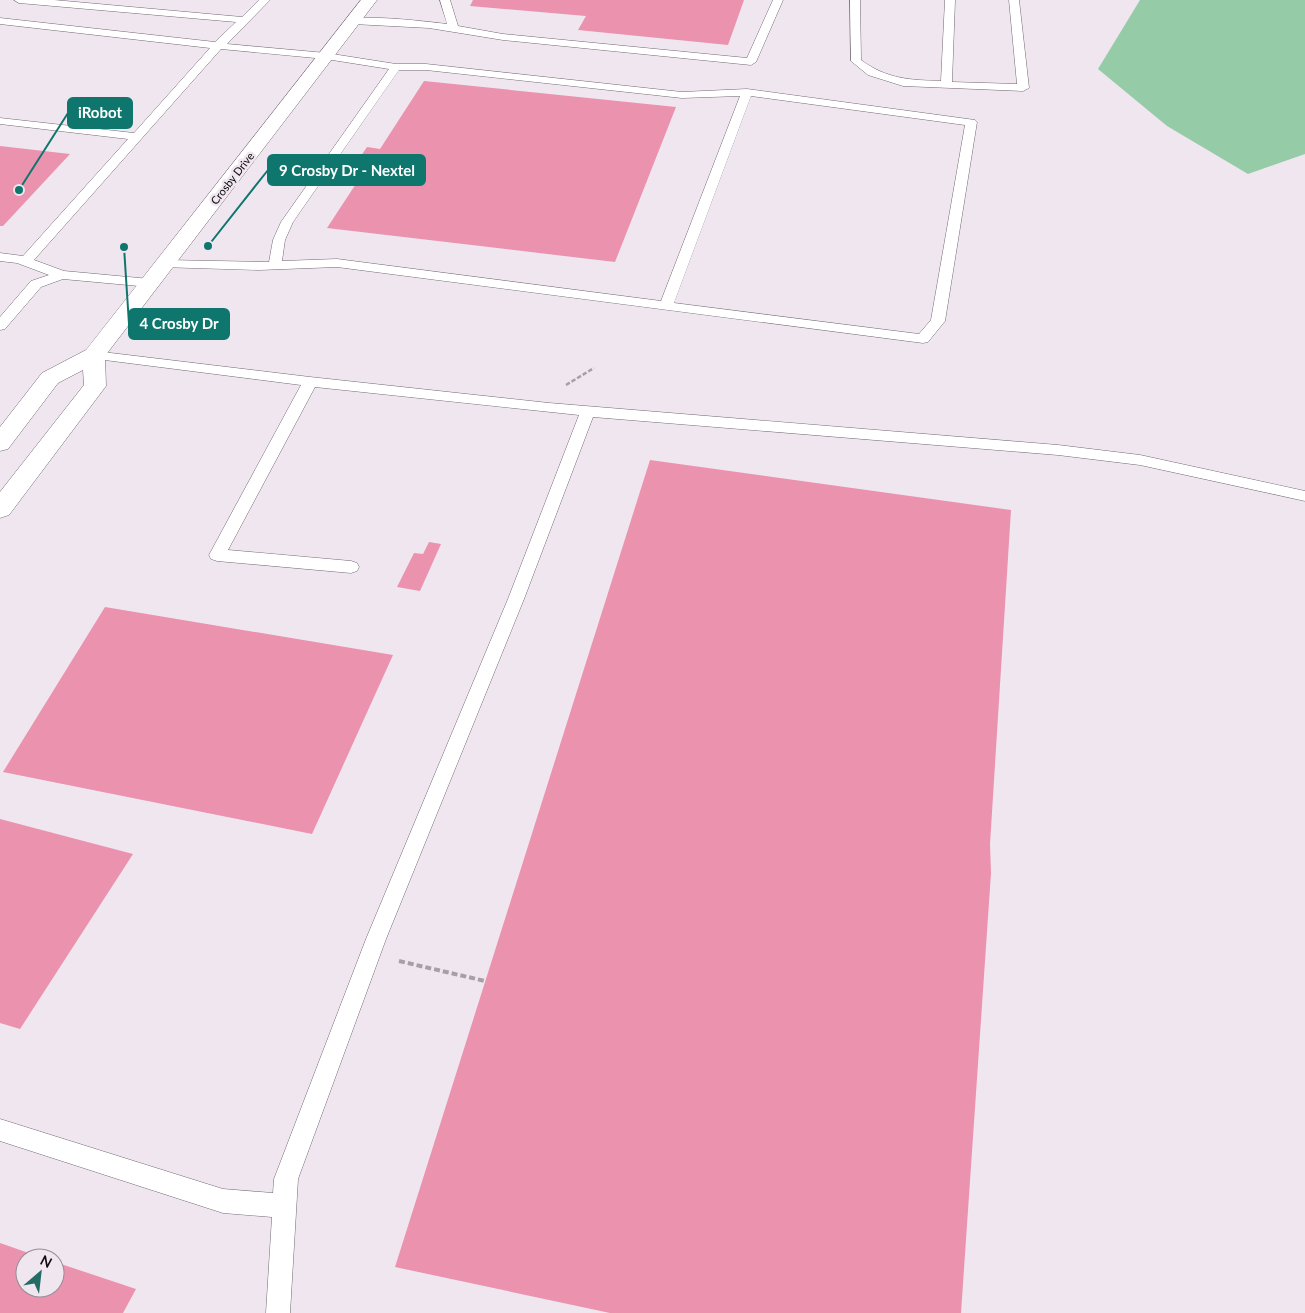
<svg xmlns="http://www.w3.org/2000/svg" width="1305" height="1313" viewBox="0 0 1305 1313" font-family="Lato,sans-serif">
	<rect width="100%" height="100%" fill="#f0e6ef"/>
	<!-- green -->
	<path fill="#96cba7" d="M1140 0H1305V154L1248 174 1167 126 1098 69Z"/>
	<!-- building -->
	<path fill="#ea92ae" d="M473 0H744L728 45 578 30 586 16 470 6Z
		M424 81 676 107 615 262 327 228 367 167 354 166 367 147 380 149Z
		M0 146 70 154 3 226H0Z
		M650 460 1011 510 990 844 991 873 961 1313H610L395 1267Z
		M429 542 441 544 420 591 397 587 414 553 423 554Z
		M105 607 393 655 312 834 3 772Z
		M0 819 133 854 20 1029 0 1023Z
		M0 1243 43 1258H25V1288H55V1262L136 1289 123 1313H0Z"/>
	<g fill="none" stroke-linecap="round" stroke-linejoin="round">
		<defs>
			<path id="lane" d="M14 0H54L242 17 259 0H270L227 44 326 53 396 64H426L682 92 747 89 975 120 977 122 945 321 928 342 923 343 337 267 259 270 160 267 158 264 160 261 165 260 269 262 273 240 281 222 389 69 326 59 221 49 34 260 64 271 150 279 155 280 157 283 155 286 150 287 63 279 41 287 5 329 0 330V317L31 281 49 275 17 263 0 261V253L23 256 128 139 0 124V118L134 133 210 48 0 24V18L215 42 236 22 19 3ZM399 70H426L682 98 740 96 661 301 337 259 282 261 285 240 293 222ZM751 96 965 125 931 320 919 334 674 303Z
				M440 0H450L458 26 503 34 747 58 773 0H783L756 62 751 65 503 40 429 28 353 24 348 21C356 13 431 22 447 24Z
				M850 0H860L861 60C887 79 909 80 941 81L945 0H955L952 82 1017 84 1009 0H1019L1029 88 1023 91 903 86 868 75 851 61Z
				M94 351 310 377 549 403 1058 445 1140 455 1305 491V501L1140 465 1058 455 593 417 524 599 386 939 298 1179 290 1313H266L272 1217 223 1213 0 1141V1119L223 1189 273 1193 274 1179 366 939 508 599 579 415 315 387 228 550 351 561 357 563 359 567 357 571 351 573 217 561 211 559 209 555 301 385 89 358 87 355 89 352Z"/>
			<path id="secondary" d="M361 0H377L105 356 106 386 9 515 0 518V492L84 385 83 370 58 383 8 449 0 451V427L42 373 86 350Z"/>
		</defs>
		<!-- lane casing -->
		<use href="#lane" stroke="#726972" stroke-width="1"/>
		<!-- secondary casing -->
		<use href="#secondary" stroke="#726972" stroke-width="1"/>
		<!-- path-far1 -->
		<path stroke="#a79fa6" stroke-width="2.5" stroke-dasharray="4.5 2" stroke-linecap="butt" d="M566 385 594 368"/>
		<!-- path -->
		<path stroke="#a79fa6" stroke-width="4" stroke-dasharray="6 3" stroke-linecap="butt" d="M399 961 485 981"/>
		<!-- lane -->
		<use href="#lane" fill="#fff" fill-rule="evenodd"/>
		<!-- secondary -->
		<use href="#secondary" fill="#fff" fill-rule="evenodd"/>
	</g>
	<g text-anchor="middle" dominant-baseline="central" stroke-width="5" stroke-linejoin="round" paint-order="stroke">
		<!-- far-street labels -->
		<g font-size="11" fill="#0e0a0d" stroke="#f0e6ef">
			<text transform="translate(232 178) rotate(-52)">Crosby Drive</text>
		</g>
	</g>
	<!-- callouts -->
	<path fill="none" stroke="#0f766e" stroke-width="2" d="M19 190L68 113M208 246L268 170M124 247L129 324"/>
	<g fill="#0f766e" stroke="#f0e6ef" stroke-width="2">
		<circle cx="19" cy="190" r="5"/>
		<circle cx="208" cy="246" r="5"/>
		<circle cx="124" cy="247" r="5"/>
	</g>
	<g fill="#0f766e" stroke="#0f766e" stroke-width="2">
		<rect x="68" y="98" width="64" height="30" rx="5"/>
		<rect x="268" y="155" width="157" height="30" rx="5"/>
		<rect x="129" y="309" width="100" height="30" rx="5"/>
	</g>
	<g font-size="15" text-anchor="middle" font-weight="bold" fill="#fff">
		<text x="100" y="118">iRobot</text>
		<text x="347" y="176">9 Crosby Dr - Nextel</text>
		<text x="179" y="329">4 Crosby Dr</text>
	</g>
	<!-- north arrow -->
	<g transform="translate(40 1273) rotate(28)"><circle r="24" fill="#f0e6ef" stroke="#968e95"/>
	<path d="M0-4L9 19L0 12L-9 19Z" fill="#246d66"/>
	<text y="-8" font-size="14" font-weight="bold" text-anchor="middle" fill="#0e0a0d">N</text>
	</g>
</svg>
